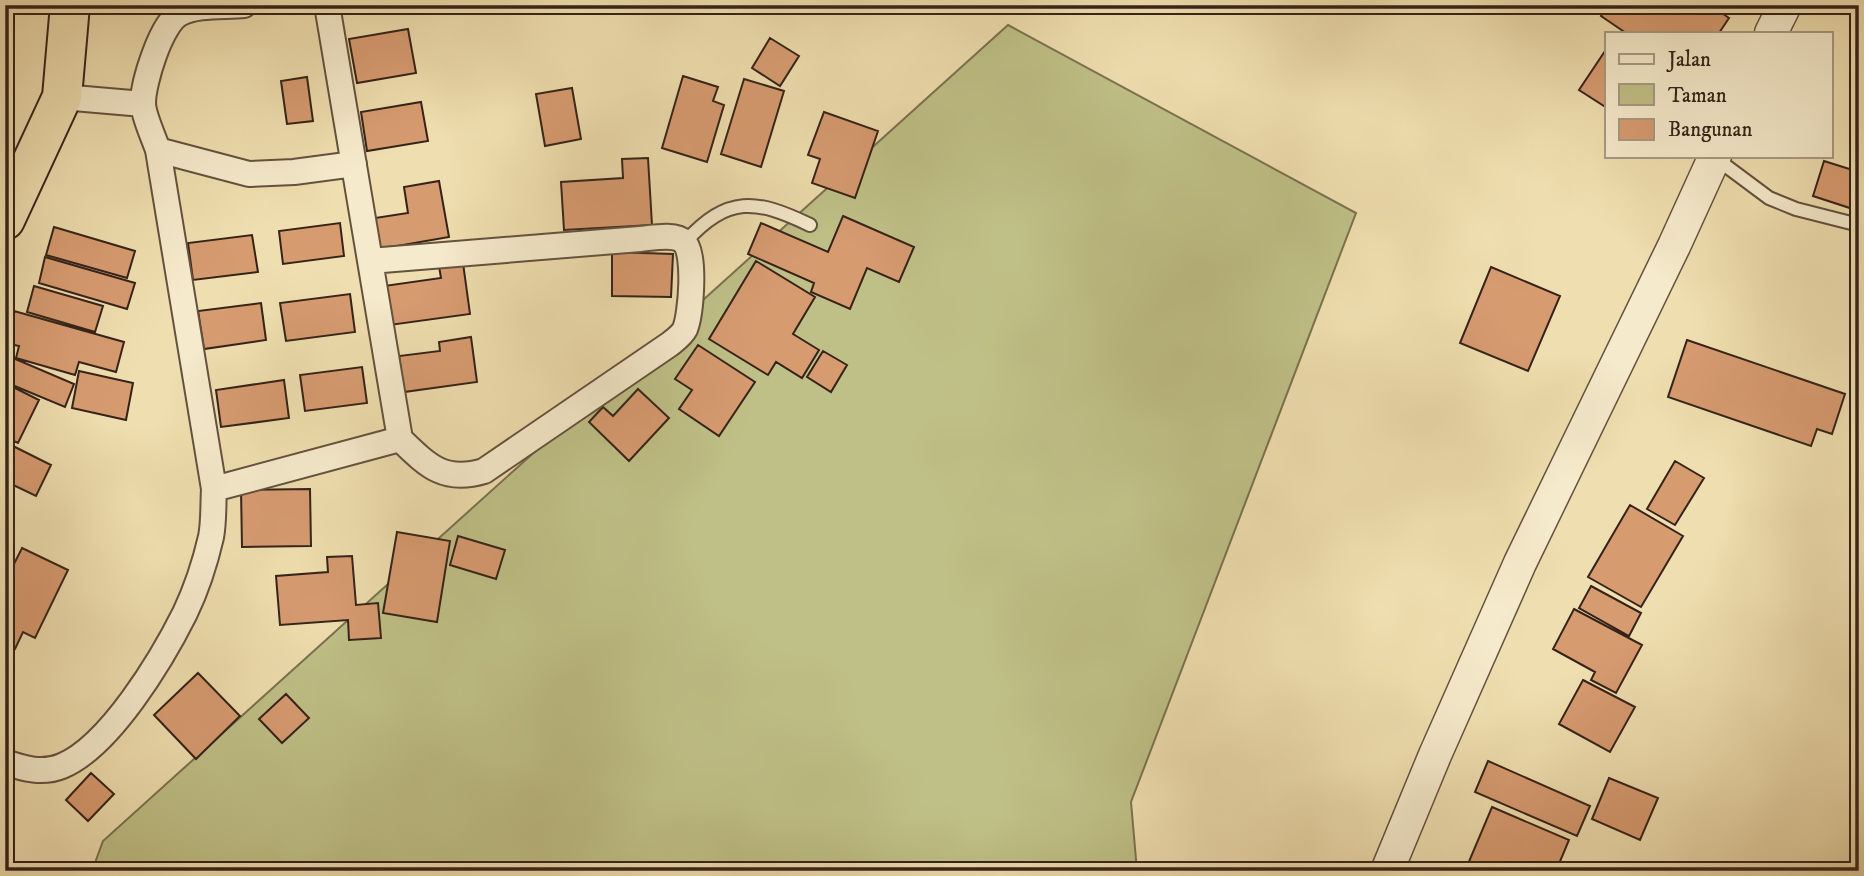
<svg xmlns="http://www.w3.org/2000/svg" width="1864" height="876" viewBox="0 0 1864 876" font-family="'IM FELL DW Pica',serif">
	<rect width="100%" height="100%" fill="#efdeaf"/>
	<filter id="stains"><feTurbulence type="fractalNoise" baseFrequency=".00286" numOctaves="4"/><feColorMatrix values="0 0 0 0 .2 0 0 0 0 .09 0 0 0 0 .02 0 0 0 .5 -.17"/></filter>
	<radialGradient id="worn" r=".72"><stop offset=".6" stop-color="#630" stop-opacity="0"/><stop offset="1" stop-color="#630" stop-opacity=".3"/></radialGradient>
	<!-- green -->
	<path fill="#bfc087" stroke="#7a7250" stroke-width="2" d="M1008 25 1356 213 1131 802 1137 871H92L103 841Z"/>
	<!-- building -->
	<path fill="#d79b70" stroke="#35231a" stroke-width="2" d="M453 5H483V7L454 12Z
		M1608 5H1710L1729 18 1719 33H1626L1601 16Z
		M408 29 416 73 357 83 349 39Z
		M770 38 799 56 780 86 752 68Z
		M1607 48V108L1579 90Z
		M683 76 718 87 713 101 724 105 707 162 662 148Z
		M307 77 313 121 287 124 281 81Z
		M744 79 784 91 761 167 721 154Z
		M572 88 581 139 545 146 536 94Z
		M421 102 428 141 367 151 361 112Z
		M824 112 878 131 855 198 812 183 820 159 808 155Z
		M648 158 652 225 564 230 561 182 623 178 622 159Z
		M1824 161 1859 172V211L1813 196Z
		M439 181 449 237 380 249 375 218 408 213 404 187Z
		M843 216 914 247 899 282 867 268 850 309 811 292 814 283 748 254 761 223 828 252Z
		M340 223 344 256 283 264 279 231Z
		M54 227 135 251 127 278 46 255Z
		M252 235 258 272 193 280 188 243Z
		M612 252 673 254 671 297 612 296Z
		M45 257 135 283 127 309 39 283Z
		M756 261 815 297 793 334 819 350 802 378 776 362 768 375 709 339Z
		M463 263 470 314 390 325 384 286 441 278 439 266Z
		M1491 267 1560 296 1528 371 1460 343Z
		M34 286 103 306 95 332 27 312Z
		M350 294 355 332 286 341 280 303Z
		M261 303 266 340 204 349 198 311Z
		M14 311 124 342 116 372 79 362 75 375 16 358 19 346 5 343Z
		M471 337 477 382 404 392 399 356 440 351 439 342Z
		M1687 340 1845 394 1832 434 1817 429 1811 446 1668 397Z
		M698 345 755 382 719 436 679 409 692 390 675 379Z
		M823 351 847 365 831 392 807 377Z
		M6 355 74 384 65 407 5 382Z
		M362 367 367 403 305 411 300 375Z
		M79 371 133 383 126 420 72 408Z
		M284 380 289 418 221 427 216 390Z
		M11 386 39 400 18 443 5 437V397Z
		M638 389 669 418 629 461 589 422 603 407 613 416Z
		M5 442 51 465 36 496 5 481Z
		M1675 461 1704 478 1675 525 1647 509Z
		M310 489 311 546 242 547 241 490Z
		M1630 505 1683 536 1641 607 1588 577Z
		M397 532 450 541 437 622 383 613Z
		M458 536 505 550 496 579 450 565Z
		M22 548 68 570 35 638 23 632 15 649 5 644V570L10 572Z
		M352 556 356 605 378 603 381 638 349 640 348 620 280 625 276 576 328 572 327 557Z
		M1591 586 1641 613 1629 636 1579 608Z
		M1574 609 1642 645 1616 693 1591 680 1595 672 1553 649Z
		M198 673 240 716 196 759 154 715Z
		M1583 680 1635 707 1610 752 1559 724Z
		M286 694 309 718 282 743 259 719Z
		M1488 761 1590 806 1577 836 1475 792Z
		M91 773 114 794 88 821 66 800Z
		M1609 778 1658 798 1640 840 1592 819Z
		M1492 807 1569 840 1556 871H1465Z"/>
	<g fill="none" stroke-linecap="round" stroke-linejoin="round">
		<defs>
			<path id="service" d="M1714 157 1769 198 1796 209 1859 225
				M685 242C728 195 756 199 810 225"/>
			<path id="minor" d="M327 5 400 439C428 466 444 483 484 471L670 344C675 340 682 335 685 329 691 314 696 253 684 242 675 233 652 238 640 239L370 261
				M62 97 143 104
				M158 150 249 174 294 172 354 164
				M214 489 400 439
				M5 762C24 769 43 774 62 766 110 746 162 659 185 613 196 590 205 563 211 537 214 522 213 504 214 489L158 150C154 138 143 115 143 103 143 83 161 24 179 14 197 4 224 7 244 5"/>
			<path id="tertiary" d="M1771 33 1785 5
				M1387 871 1435 755 1520 563 1674 246 1715 156"/>
			<path id="trunk" d="M5 220 62 97 70 5"/>
		</defs>
		<!-- service casing -->
		<use href="#service" stroke="#64523f" stroke-width="16"/>
		<!-- minor casing -->
		<use href="#minor" stroke="#64523f" stroke-width="28"/>
		<!-- tertiary casing -->
		<use href="#tertiary" stroke="#64523f" stroke-width="35"/>
		<!-- trunk casing -->
		<use href="#trunk" stroke="#35231a" stroke-width="42"/>
		<!-- service -->
		<use href="#service" stroke="#f5eacb" stroke-width="12"/>
		<!-- minor -->
		<use href="#minor" stroke="#f5eacb" stroke-width="24"/>
		<!-- tertiary -->
		<use href="#tertiary" stroke="#f5eacb" stroke-width="32"/>
		<!-- trunk -->
		<use href="#trunk" stroke="#efdeaf" stroke-width="38"/>
	</g>
	<!-- margin -->
	<rect width="1864" height="876" fill="none" stroke="#efdeaf" stroke-width="28"/>
	<rect x="7" y="7" width="1850" height="862" fill="none" stroke="#35231a" stroke-width="3.5"/>
	<rect x="14" y="14" width="1836" height="848" fill="none" stroke="#35231a" stroke-width="2"/>
	<!-- legend -->
	<rect x="1605" y="32" width="228" height="126" fill="#f5eacb" stroke="#a89a84" stroke-width="2"/>
	<rect x="1619" y="54" width="35" height="10" fill="#f5eacb" stroke="#a89a84" stroke-width="2"/>
	<text x="1668" y="66" font-size="21" fill="#35231a">Jalan</text>
	<rect x="1619" y="84" width="35" height="21" fill="#bfc087" stroke="#a89a84" stroke-width="2"/>
	<text x="1668" y="102" font-size="21" fill="#35231a">Taman</text>
	<rect x="1619" y="119" width="35" height="21" fill="#d79b70" stroke="#a89a84" stroke-width="2"/>
	<text x="1668" y="136" font-size="21" fill="#35231a">Bangunan</text>
	<rect width="100%" height="100%" filter="url(#stains)"/>
	<rect width="100%" height="100%" fill="url(#worn)"/>
</svg>
